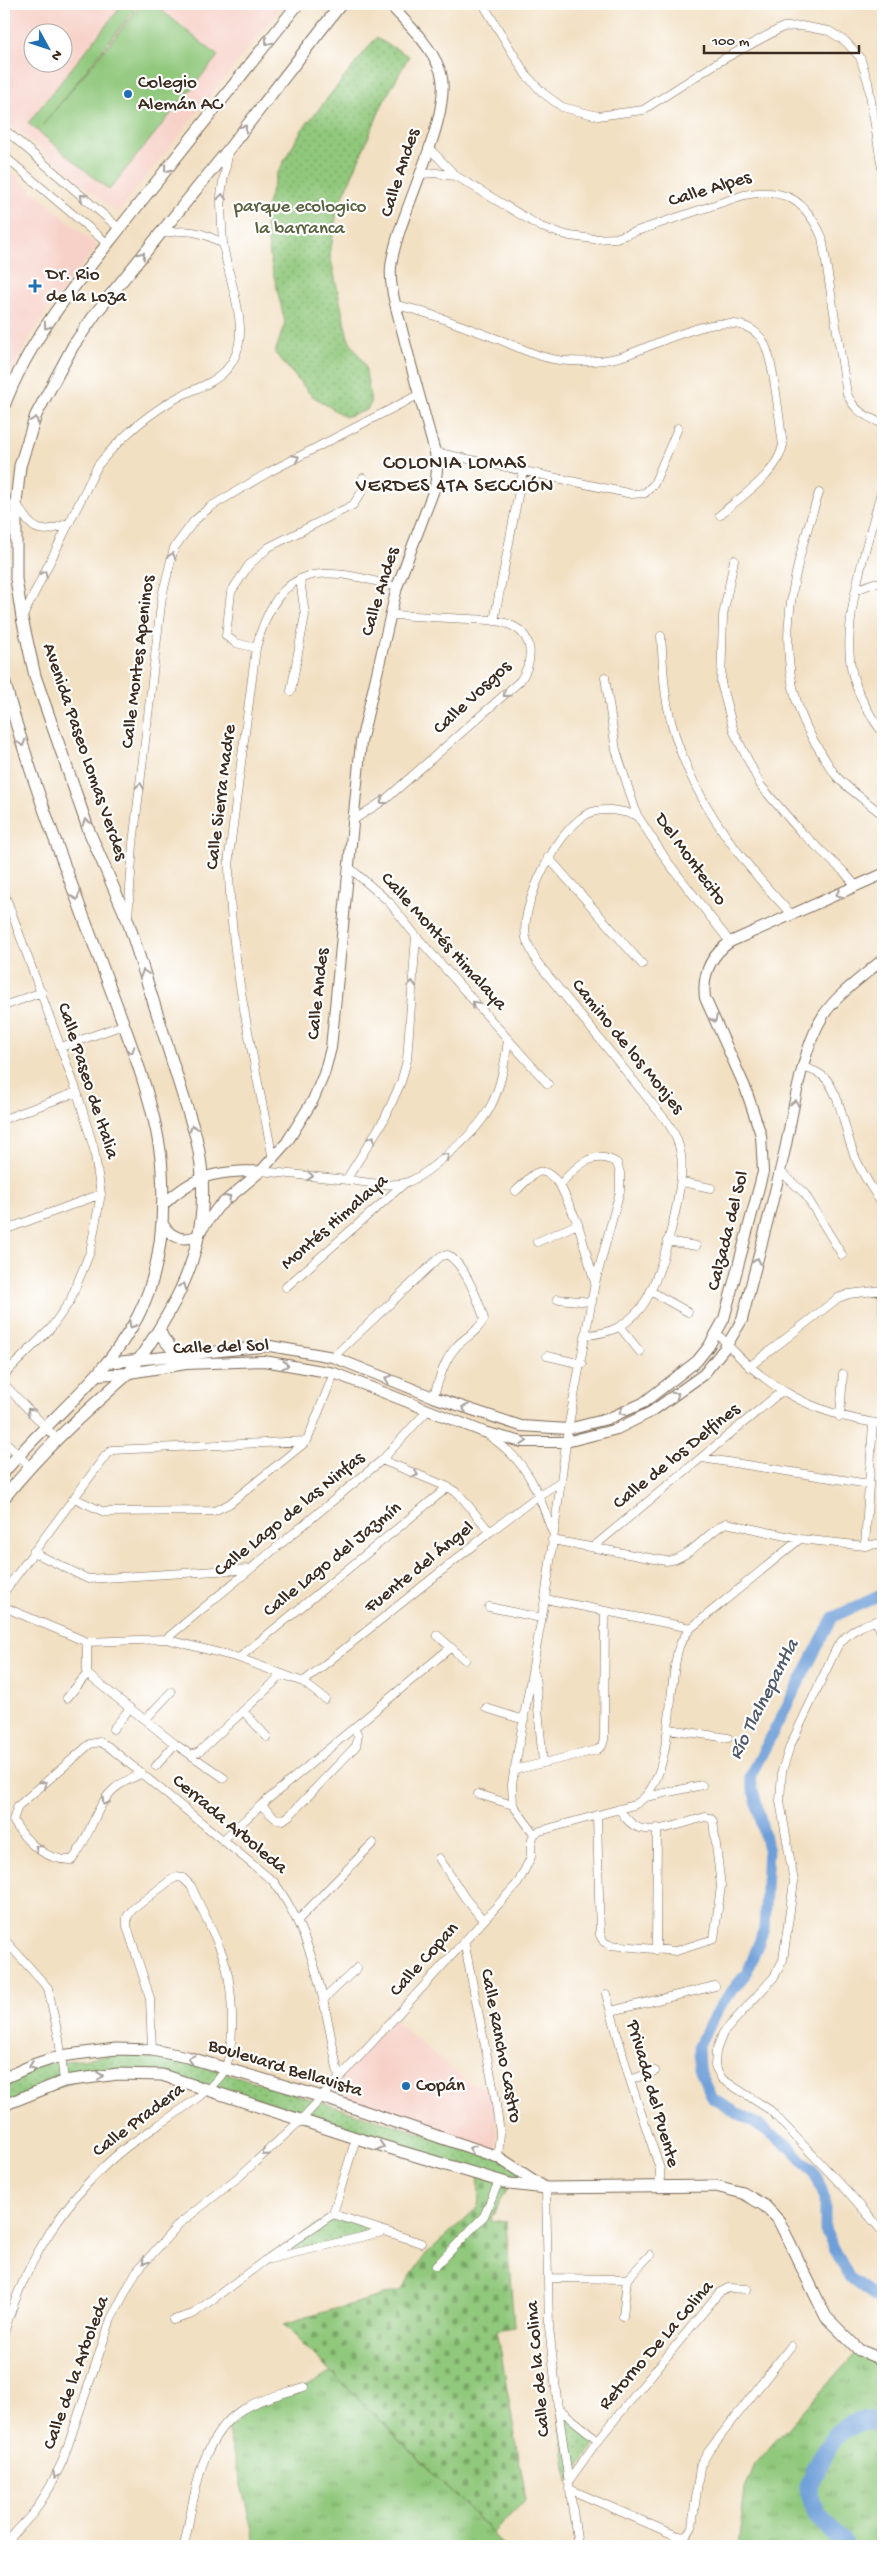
<svg xmlns="http://www.w3.org/2000/svg" width="887" height="2550" viewBox="0 0 887 2550" font-family="'Gochi Hand',sans-serif">
	<defs>
		<pattern id="grass-tufts" width="24" height="20" patternUnits="userSpaceOnUse" patternTransform="scale(1.25)"><rect width="24" height="20" fill="#90c87b"/><path d="M3 7l-1-3M5 7V3M7 7l1-3M15 17l-1-3M17 17v-4M19 17l1-3" fill="none" stroke="#77a364"/></pattern>
		<pattern id="cemetery-stones" width="16" height="16" patternUnits="userSpaceOnUse" patternTransform="scale(1.25)"><rect width="16" height="16" fill="#90c87b"/><path d="M2 7V4a2 2 0 0 1 4 0v3zM10 15v-3a2 2 0 0 1 4 0v3z" fill="#77a364"/></pattern>
		<pattern id="park-dots" width="8" height="8" patternUnits="userSpaceOnUse" patternTransform="scale(1.25)"><rect width="8" height="8" fill="#90c87b"/><path d="M2 2h.1M6 6h.1" fill="none" stroke="#77a364" stroke-width="1.8" stroke-linecap="round"/></pattern>
	</defs>
	<rect width="100%" height="100%" fill="#fff"/>
	<filter id="ink" filterUnits="userSpaceOnUse"><feTurbulence type="fractalNoise" baseFrequency=".02" numOctaves="2"/><feDisplacementMap in="SourceGraphic" scale="10" xChannelSelector="R" yChannelSelector="G"/><feConvolveMatrix kernelMatrix="1 2 1 2 8 2 1 2 1" color-interpolation-filters="sRGB"/></filter>
	<filter id="wash" filterUnits="userSpaceOnUse"><feTurbulence type="fractalNoise" baseFrequency=".0096" numOctaves="4" result="noise"/><feDisplacementMap in="SourceGraphic" scale="20" xChannelSelector="R" yChannelSelector="G"/><feGaussianBlur stdDeviation="1.12" result="paint"/><feColorMatrix in="noise" values="0 0 0 0 0 0 0 0 0 0 0 0 0 0 0 0 0 1.4 0 .05"/><feComposite in="paint" operator="in"/></filter>
	<g filter="url(#wash)">
		<rect width="100%" height="100%" fill="#f2e0c3"/>
		<!-- built -->
		<path fill="#f7d1c8" fill-rule="evenodd" d="M4 4H284L117 213 4 119ZM32 32H62V62H32Z
			M4 166 97 246 37 325 4 386Z
			M393 2020 467 2082 494 2091 498 2157 322 2097Z"/>
		<!-- grass -->
		<path fill="url(#grass-tufts)" stroke="#66794c" d="M859 2350 883 2360V2546H738L745 2489 756 2462Z
			M331 2372 493 2533 504 2546H256L226 2424 240 2411 304 2387Z"/>
		<!-- cemetery -->
		<path fill="url(#cemetery-stones)" stroke="#66794c" d="M478 2174 510 2184 490 2220 506 2222 514 2327 497 2330 526 2499 493 2533 283 2324 401 2290 426 2254 477 2208 480 2198Z"/>
		<!-- park -->
		<path fill="url(#park-dots)" stroke="#66794c" d="M376 38 409 56 382 105 337 211 330 255 348 338 365 365 371 403 367 410 345 417 311 395 275 353 285 322 271 264 264 213 277 174 301 131Z
			M152 2050 498 2157 546 2188 510 2184 162 2075 88 2077 4 2105V2078L33 2065Z
			M333 2214 382 2232 264 2261Z
			M558 2408 598 2440 568 2482Z"/>
		<!-- pitch -->
		<path fill="#90c87b" stroke="#66794c" d="M123 4H139L42 126 142 4H154L218 56 109 190 28 123Z"/>
		<g fill="none" stroke-linecap="round" stroke-linejoin="round">
			<!-- canal -->
			<path stroke="#6e9fd8" stroke-width="11" d="M883 1594 833 1617 750 1777 768 1849 764 1929 748 1971 720 2006 698 2046 699 2069 713 2099 757 2124 791 2148 816 2175 825 2198V2230L849 2277 883 2302"/>
			<!-- river -->
			<path stroke="#6e9fd8" stroke-width="19" d="M843 2546 842 2542 816 2513 808 2486C826 2451 835 2414 883 2422"/>
		</g>
	</g>
	<g filter="url(#ink)">
		<g fill="none" stroke-linecap="round" stroke-linejoin="round">
			<defs>
				<path id="minor" d="M483 4 526 75 543 93 562 107 598 116 643 110 720 61 783 27 801 26 829 31 845 41 860 57 868 82 883 175
					M4 129 120 229
					M429 148 456 176 541 227 570 236 594 239 616 238 744 195C784 187 805 199 822 237L847 394C855 412 866 416 883 424
					M4 156 108 244
					M420 174 437 173 454 176
					M159 234C185 229 201 230 223 244
					M396 305C433 313 467 328 503 341 524 350 545 360 568 361 586 362 602 362 620 357 656 347 731 300 761 338 774 354 779 421 783 445 777 475 742 495 720 515
					M435 452 632 494 645 493 654 484 678 428
					M881 492C868 543 839 625 853 676 859 698 870 716 883 733
					M819 493C790 579 766 673 822 754 827 762 832 772 839 779 852 792 869 803 883 815
					M17 504C32 532 41 536 70 522
					M734 560 723 616 721 683 734 732 761 786 799 830 844 872 856 886
					M856 590 874 583H883
					M22 618 98 465C122 436 148 413 182 395 197 388 214 383 225 371 258 338 227 281 223 243 222 228 221 212 221 197 222 182 227 167 228 152
					M494 621 523 470
					M661 636C663 660 663 685 668 708 685 790 735 855 792 915
					M256 648 236 643 226 636 231 592 249 565 269 547 353 505 363 490V478
					M605 677 616 750 637 815 667 861 730 942
					M291 691 305 615 300 579
					M352 821 386 799 520 681C534 661 535 634 508 624 497 619 482 620 470 619 444 618 418 616 392 615
					M548 857 642 964
					M350 868 389 902 416 936 548 1084
					M4 892 77 1092 94 1149 101 1194 90 1252 70 1301 51 1328 4 1375
					M128 918 133 844 162 596 174 548 194 521 210 507 269 472 418 395
					M4 1006 42 992
					M61 1047 123 1025
					M803 1067C812 1070 821 1073 827 1080 841 1099 844 1127 852 1149 859 1170 872 1188 883 1206
					M4 1119 77 1092
					M273 1160C255 1060 228 958 229 856L256 648C280 559 322 566 397 587
					M261 1171C290 1174 319 1177 348 1180 365 1182 388 1187 405 1183 417 1179 433 1167 443 1158 490 1121 500 1099 508 1040
					M780 1171 805 1194 842 1255
					M346 1180 385 1118 401 1082 407 1060 416 936
					M682 1182 711 1188
					M516 1191C535 1173 540 1161 560 1185
					M4 1230 101 1194
					M667 1241 696 1246
					M537 1242 578 1224
					M286 1287 405 1183
					M882 1290 883 1313
					M652 1292 688 1312
					M557 1299 592 1302
					M620 1327 640 1352
					M717 1333C762 1386 813 1415 883 1424
					M587 1335C611 1333 624 1327 640 1309 660 1286 686 1185 681 1155 679 1142 675 1133 668 1123L537 962C534 955 528 946 526 938 519 905 560 823 592 812 607 807 622 812 637 815
					M547 1356 582 1364
					M333 1357 441 1256 448 1255C464 1264 479 1301 484 1319 476 1334 467 1335 456 1347 444 1360 439 1381 433 1397
					M749 1367 838 1298 849 1294 883 1290
					M4 1384 56 1438
					M840 1417 843 1374
					M488 1435C528 1462 536 1487 552 1531
					M4 1440 29 1466
					M702 1458 869 1484
					M382 1460 448 1487 459 1494 490 1532
					M74 1498 104 1512 214 1511 229 1504 307 1441 334 1373
					M552 1540 666 1561C689 1560 706 1533 726 1523L800 1539 865 1546 883 1543
					M865 1546 873 1423
					M593 1547 782 1391
					M33 1552 88 1579 248 1569
					M4 1592 106 1455 112 1450 307 1441
					M545 1599 691 1628
					M4 1607 87 1642 166 1639 239 1658 303 1682 325 1699
					M489 1607 541 1618
					M883 1619C863 1624 849 1630 837 1647L790 1746 782 1771 780 1801 794 1882 783 1960 774 1977 723 2033 716 2051 715 2066 722 2079 770 2110 849 2193 883 2232
					M876 1621 883 1636
					M437 1635 465 1660
					M166 1639 382 1460 428 1410
					M87 1642V1674L175 1744 224 1778
					M239 1658 448 1487
					M535 1675 543 1763
					M303 1682 490 1532 539 1495 560 1482
					M67 1698 87 1674
					M486 1708 524 1720
					M243 1711 267 1737
					M145 1720 171 1692
					M113 1729 130 1708
					M669 1729 728 1738
					M193 1754 199 1752 282 1675
					M156 1766 175 1744
					M514 1770 597 1750 602 1746 604 1740 605 1611
					M142 1773C133 1778 122 1782 114 1789 94 1807 90 1839 72 1860 46 1861 25 1842 13 1820L18 1806 90 1744 100 1742 109 1747 274 1882C316 1940 326 2010 339 2079
					M478 1794 513 1805
					M646 1797 702 1785
					M261 1805 275 1818 283 1820 290 1815 356 1746 358 1735 354 1728
					M597 1815 600 1935 604 1942 610 1945 676 1951 714 1939 721 1886 713 1821 710 1818 705 1817C686 1822 658 1834 639 1828 630 1825 624 1816 619 1809
					M534 1834 513 1805 512 1784 545 1599 568 1429 595 1283 620 1191V1173L617 1163C593 1148 575 1167 560 1185L578 1224 595 1283
					M534 1834 540 1831 634 1805C676 1784 666 1687 679 1647 681 1640 686 1634 691 1628L800 1539
					M224 1839 261 1805 450 1648
					M439 1858 465 1898 483 1920
					M298 1920 373 1843
					M4 1939 48 1988 59 2039 64 2081
					M464 1941 494 2091 500 2133 498 2157
					M656 1950 657 1828
					M606 1994 630 2080 660 2169V2186
					M324 1999 357 1968
					M611 2011 715 1986
					M630 2080 655 2071
					M546 2188 549 2327 558 2408 578 2546
					M333 2214 356 2138
					M270 2259 382 2232
					M436 2266 484 2216 499 2181
					M548 2278 627 2279
					M623 2316 627 2279 650 2255
					M173 2320 193 2314 264 2261 333 2214 421 2243
					M4 2333C25 2262 66 2196 124 2149 146 2131 217 2092 226 2067 236 2038 233 1980 221 1951 212 1929 201 1908 191 1886L183 1878 176 1877 168 1882 133 1909 127 1917V1926L150 1998 152 2050
					M558 2408 598 2440
					M568 2482 598 2440 719 2293 728 2288 747 2289
					M569 2489 677 2536 687 2535 692 2527 700 2467 708 2452 791 2346
					M4 2545 34 2512 50 2487 63 2460 111 2319 136 2272 179 2224 241 2175 301 2120 518 1883 531 1857V1843L534 1834
					M184 2546C194 2501 198 2440 240 2411 258 2399 283 2394 304 2387"/>
				<path id="tertiary" d="M162 1206C194 1174 217 1171 261 1171
					M162 1223C170 1237 182 1242 197 1236L218 1207 261 1171 287 1142 313 1100 324 1074 331 1048 361 742 397 587 435 487 437 470 435 452C424 413 413 374 403 334 398 313 389 289 391 267 396 216 456 114 440 70 430 44 407 23 389 4
					M107 1363 270 1346 333 1357 433 1397 521 1426 568 1429 607 1419 643 1403 697 1361 709 1346 724 1319 763 1172 761 1135 745 1087 705 998C702 974 710 956 730 942L883 874
					M97 1375 129 1373 186 1364 264 1361 334 1373 484 1432 522 1442H566L617 1429 651 1412 704 1374 727 1345 742 1320C756 1265 771 1210 784 1154 793 1114 801 1051 823 1016 837 994 864 976 883 959"/>
				<path id="secondary" d="M4 406C30 335 85 273 131 214 187 144 243 74 298 4
					M4 680C30 780 69 877 105 974 126 1031 159 1111 162 1171 165 1219 160 1273 138 1316 105 1379 48 1419 4 1472
					M159 1329 163 1338 176 1354
					M4 1498C41 1451 84 1413 129 1373 184 1299 218 1231 196 1137L128 921 89 831 35 676 22 618 16 579V503L20 466 36 415 73 346 96 313 228 150 341 4
					M4 2078 33 2065 60 2056 116 2049 152 2050 187 2057 322 2097 498 2157 542 2186
					M4 2105 64 2081 118 2074 162 2075 356 2138 510 2184 546 2188 716 2186 743 2193 765 2206 779 2221 826 2317 859 2350 883 2360"/>
			</defs>
			<!-- minor casing -->
			<use href="#minor" stroke="#7b6a58" stroke-width="9"/>
			<!-- tertiary casing -->
			<use href="#tertiary" stroke="#7b6a58" stroke-width="12"/>
			<!-- secondary casing -->
			<use href="#secondary" stroke="#7b6a58" stroke-width="13"/>
			<!-- minor -->
			<use href="#minor" stroke="#fff" stroke-width="8"/>
			<!-- tertiary -->
			<use href="#tertiary" stroke="#fff" stroke-width="10"/>
			<!-- secondary -->
			<use href="#secondary" stroke="#fff" stroke-width="11"/>
		</g>
		<!-- one-way arrows -->
		<defs><path id="oneway-chevron" d="M-2-3.5L2.5 0L-2 3.5" fill="none" stroke-width="1.6" stroke-linecap="round" stroke-linejoin="round" transform="scale(1.25)"/></defs>
		<g stroke="#a79f9a">
			<use href="#oneway-chevron" transform="translate(268 42) rotate(128)"/>
			<use href="#oneway-chevron" transform="translate(244 128) rotate(-52)"/>
			<use href="#oneway-chevron" transform="translate(167 169) rotate(128)"/>
			<use href="#oneway-chevron" transform="translate(83 197) rotate(-139)"/>
			<use href="#oneway-chevron" transform="translate(222 197) rotate(-86)"/>
			<use href="#oneway-chevron" transform="translate(142 255) rotate(-51)"/>
			<use href="#oneway-chevron" transform="translate(47 326) rotate(125)"/>
			<use href="#oneway-chevron" transform="translate(35 420) rotate(-70)"/>
			<use href="#oneway-chevron" transform="translate(296 458) rotate(-28)"/>
			<use href="#oneway-chevron" transform="translate(172 556) rotate(-72)"/>
			<use href="#oneway-chevron" transform="translate(44 574) rotate(-63)"/>
			<use href="#oneway-chevron" transform="translate(506 694) rotate(139)"/>
			<use href="#oneway-chevron" transform="translate(22 743) rotate(72)"/>
			<use href="#oneway-chevron" transform="translate(140 786) rotate(-83)"/>
			<use href="#oneway-chevron" transform="translate(383 801) rotate(144)"/>
			<use href="#oneway-chevron" transform="translate(86 822) rotate(-109)"/>
			<use href="#oneway-chevron" transform="translate(839 894) rotate(156)"/>
			<use href="#oneway-chevron" transform="translate(76 897) rotate(70)"/>
			<use href="#oneway-chevron" transform="translate(144 973) rotate(-108)"/>
			<use href="#oneway-chevron" transform="translate(412 984) rotate(-86)"/>
			<use href="#oneway-chevron" transform="translate(475 1004) rotate(-131)"/>
			<use href="#oneway-chevron" transform="translate(714 1019) rotate(66)"/>
			<use href="#oneway-chevron" transform="translate(131 1050) rotate(72)"/>
			<use href="#oneway-chevron" transform="translate(795 1103) rotate(-77)"/>
			<use href="#oneway-chevron" transform="translate(193 1128) rotate(-108)"/>
			<use href="#oneway-chevron" transform="translate(372 1139) rotate(-58)"/>
			<use href="#oneway-chevron" transform="translate(446 1156) rotate(-39)"/>
			<use href="#oneway-chevron" transform="translate(310 1176) rotate(6)"/>
			<use href="#oneway-chevron" transform="translate(228 1198) rotate(-43)"/>
			<use href="#oneway-chevron" transform="translate(757 1261) rotate(-76)"/>
			<use href="#oneway-chevron" transform="translate(183 1286) rotate(-67)"/>
			<use href="#oneway-chevron" transform="translate(132 1325) rotate(120)"/>
			<use href="#oneway-chevron" transform="translate(285 1365) rotate(10)"/>
			<use href="#oneway-chevron" transform="translate(388 1379) rotate(-158)"/>
			<use href="#oneway-chevron" transform="translate(676 1395) rotate(-35)"/>
			<use href="#oneway-chevron" transform="translate(465 1408) rotate(-162)"/>
			<use href="#oneway-chevron" transform="translate(30 1411) rotate(-134)"/>
			<use href="#oneway-chevron" transform="translate(622 1412) rotate(155)"/>
			<use href="#oneway-chevron" transform="translate(524 1441) rotate(5)"/>
			<use href="#oneway-chevron" transform="translate(415 1474) rotate(23)"/>
			<use href="#oneway-chevron" transform="translate(44 1784) rotate(-41)"/>
			<use href="#oneway-chevron" transform="translate(105 1802) rotate(123)"/>
			<use href="#oneway-chevron" transform="translate(38 1848) rotate(-140)"/>
			<use href="#oneway-chevron" transform="translate(191 2059) rotate(-165)"/>
			<use href="#oneway-chevron" transform="translate(32 2066) rotate(159)"/>
			<use href="#oneway-chevron" transform="translate(100 2076) rotate(-7)"/>
			<use href="#oneway-chevron" transform="translate(381 2146) rotate(16)"/>
			<use href="#oneway-chevron" transform="translate(472 2149) rotate(-162)"/>
			<use href="#oneway-chevron" transform="translate(265 2153) rotate(138)"/>
			<use href="#oneway-chevron" transform="translate(145 2261) rotate(129)"/>
			<use href="#oneway-chevron" transform="translate(56 2475) rotate(115)"/>
		</g>
	</g>
	<!-- markers -->
	<g fill="#1f6fb2" stroke="#fff" stroke-width="2">
		<circle cx="128" cy="94" r="5"/>
		<path d="M32.5 278.5h5v5h5v5h-5v5h-5v-5h-5v-5h5z"/>
		<circle cx="406" cy="2086" r="5"/>
	</g>
	<g text-anchor="middle" dominant-baseline="central" stroke-width="4.5" stroke-linejoin="round" paint-order="stroke">
		<!-- poi labels -->
		<g font-size="19" fill="#3b2a1e" stroke="#fff" text-anchor="start">
			<text x="138" y="83">Colegio<tspan x="138" dy="22">Alemán AC</tspan></text>
			<text x="46" y="275">Dr. Rio<tspan x="46" dy="22">de la Loza</tspan></text>
			<text x="416" y="2086">Copán</text>
		</g>
		<!-- street labels -->
		<g font-size="19" fill="#3b2a1e" stroke="#fff">
			<text transform="translate(401 173) rotate(-72)">Calle Andes</text>
			<text transform="translate(710 190) rotate(-17)">Calle Alpes</text>
			<text transform="translate(381 592) rotate(-73)">Calle Andes</text>
			<text transform="translate(139 662) rotate(-83)">Calle Montes Apeninos</text>
			<text transform="translate(473 698) rotate(-43)">Calle Vosgos</text>
			<text transform="translate(84 752) rotate(71)">Avenida Paseo Lomas Verdes</text>
			<text transform="translate(222 797) rotate(-83)">Calle Sierra Madre</text>
			<text transform="translate(690 860) rotate(54)">Del Montecito</text>
			<text transform="translate(443 942) rotate(48)">Calle Montés Himalaya</text>
			<text transform="translate(319 994) rotate(-84)">Calle Andes</text>
			<text transform="translate(627 1047) rotate(51)">Camino de los Monjes</text>
			<text transform="translate(87 1081) rotate(72)">Calle Paseo de Italia</text>
			<text transform="translate(335 1223) rotate(-41)">Montés Himalaya</text>
			<text transform="translate(729 1231) rotate(-76)">Calzada del Sol</text>
			<text transform="translate(221 1348) rotate(-2)">Calle del Sol</text>
			<text transform="translate(677 1457) rotate(-39)">Calle de los Delfines</text>
			<text transform="translate(290 1515) rotate(-39)">Calle Lago de las Ninfas</text>
			<text transform="translate(333 1560) rotate(-39)">Calle Lago del Jazmín</text>
			<text transform="translate(420 1568) rotate(-39)">Fuente del Ángel</text>
			<text transform="translate(229 1825) rotate(40)">Cerrada Arboleda</text>
			<text transform="translate(425 1960) rotate(-48)">Calle Copan</text>
			<text transform="translate(500 2046) rotate(79)">Calle Rancho Castro</text>
			<text transform="translate(285 2069) rotate(17)">Boulevard Bellavista</text>
			<text transform="translate(652 2094) rotate(74)">Privada del Puente</text>
			<text transform="translate(139 2121) rotate(-37)">Calle Pradera</text>
			<text transform="translate(657 2346) rotate(-49)">Retorno De La Colina</text>
			<text transform="translate(539 2369) rotate(-95)">Calle de la Colina</text>
			<text transform="translate(77 2373) rotate(-70)">Calle de la Arboleda</text>
		</g>
		<!-- park labels -->
		<g font-size="19" fill="#59613f" stroke="#fff">
			<text x="300" y="207">parque ecologico<tspan x="300" dy="22">la barranca</tspan></text>
		</g>
		<!-- neighbourhood labels -->
		<g font-size="20" letter-spacing="1" fill="#3b2a1e" stroke="#fff">
			<text x="455" y="464">COLONIA LOMAS<tspan x="455" dy="23">VERDES 4TA SECCIÓN</tspan></text>
		</g>
		<!-- water labels -->
		<g font-size="20" font-style="italic" fill="#4f5968" stroke="#fff">
			<text transform="translate(765 1700) rotate(-63)">Río Tlalnepantla</text>
		</g>
	</g>
	<!-- margin -->
	<rect width="887" height="2550" fill="none" stroke="#fff" stroke-width="20"/>
	<!-- north arrow -->
	<g transform="translate(48 48) rotate(130)"><circle r="24" fill="#ffffff" stroke="#b1aaa5"/>
	<path d="M0-4L9 19L0 12L-9 19Z" fill="#1f6fb2"/>
	<text y="-8" font-size="14" font-weight="bold" text-anchor="middle" fill="#3b2a1e">N</text>
	</g>
	<!-- scale -->
	<path d="M704 45v8h155v-8" fill="none" stroke="#3b2a1e" stroke-width="2.5"/>
	<text x="712" y="45" font-size="15" fill="#3b2a1e" stroke="#ffffff" stroke-width="4" paint-order="stroke">100 m</text>
</svg>
